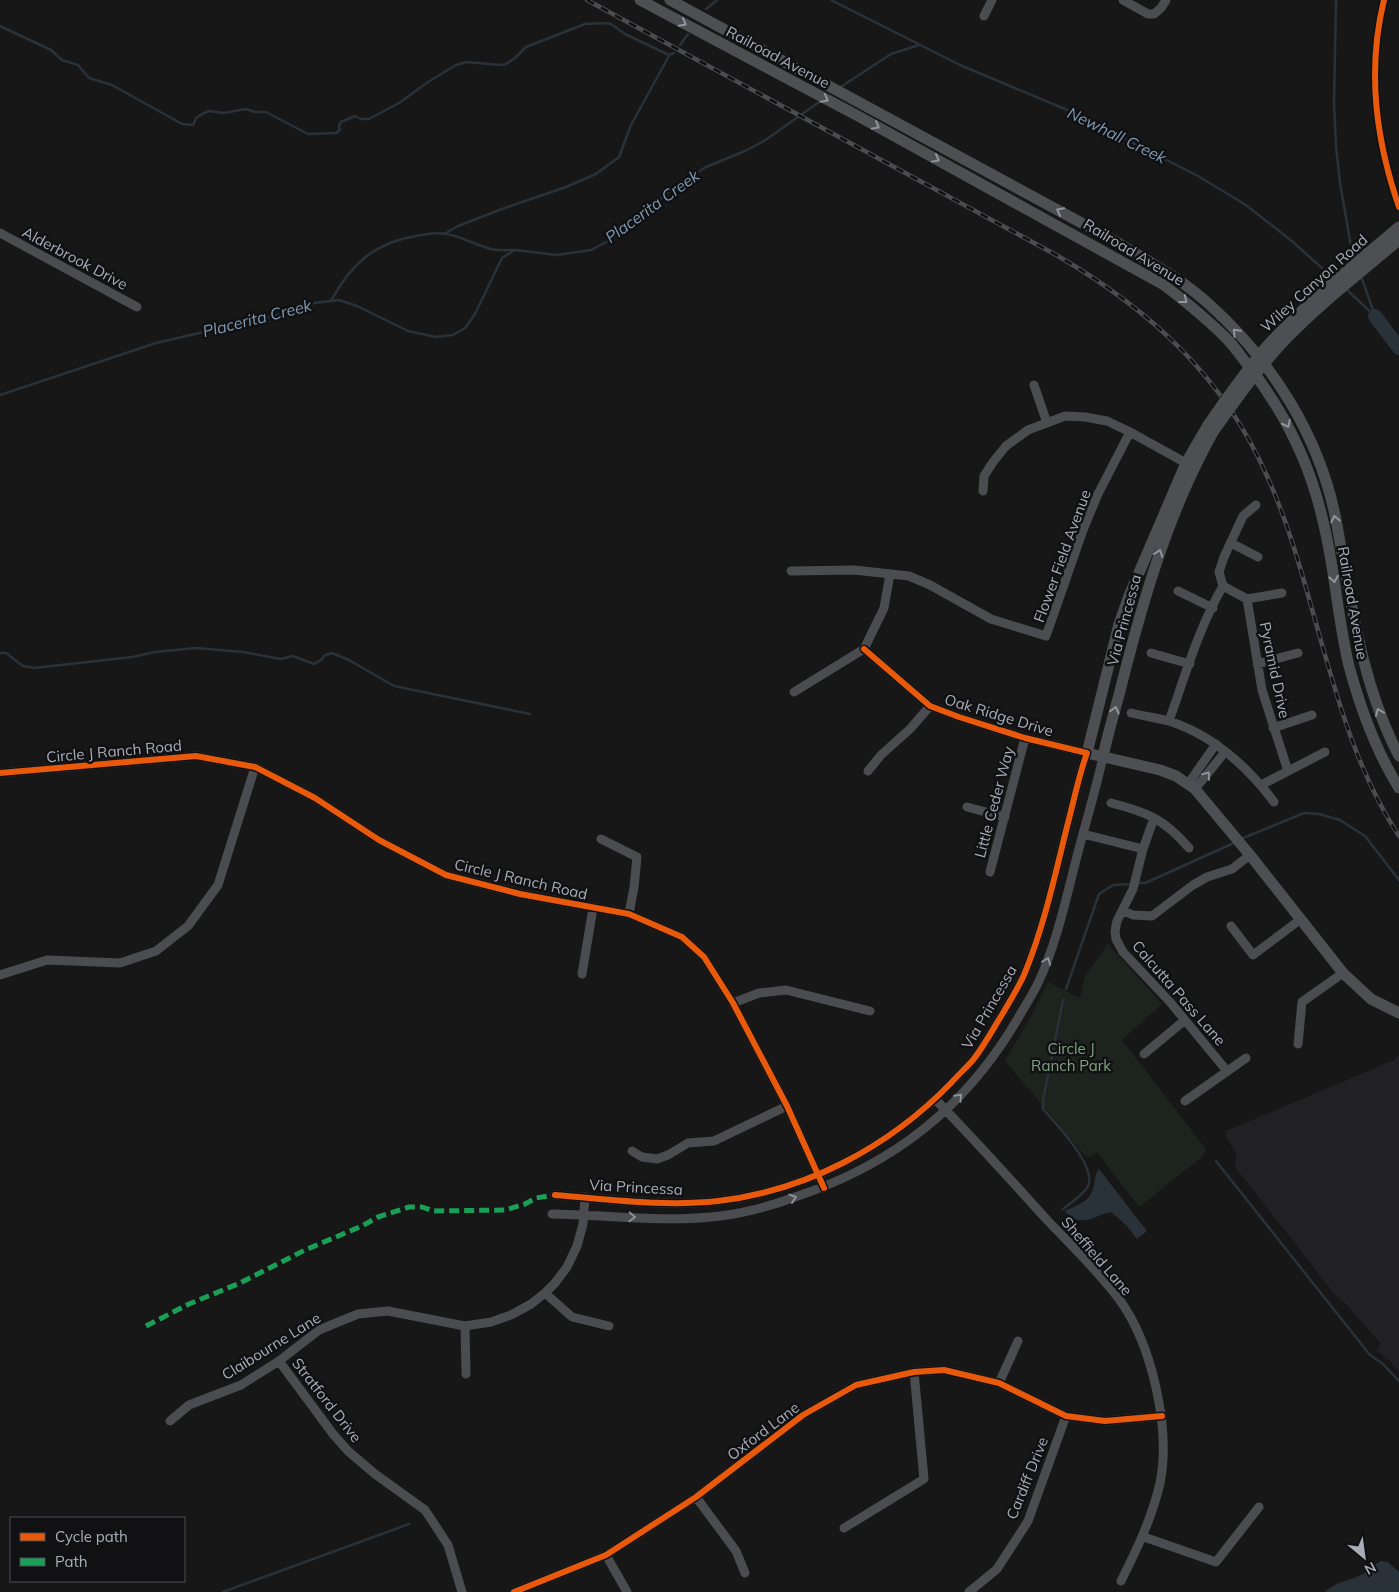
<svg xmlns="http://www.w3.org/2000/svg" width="1399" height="1592" viewBox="0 0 1399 1592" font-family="Mulish,sans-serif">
	<rect width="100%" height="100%" fill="#171717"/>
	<!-- built -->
	<path fill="#212123" d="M1399 1055V1372L1391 1362 1376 1350 1381 1344 1345 1303 1336 1296 1235 1167 1236 1153 1226 1137V1131L1394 1060Z"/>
	<!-- green -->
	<path fill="#1d241e" d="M1108 944 1162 1004 1122 1040 1206 1149 1203 1156 1139 1207 1097 1152 1087 1158 1005 1061 1030 1018 1048 982 1080 998 1085 976Z"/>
	<!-- water -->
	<path fill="#2a3239" d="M1099 1169 1147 1231 1137 1239 1127 1226 1111 1212C1094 1215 1081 1230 1065 1211 1079 1204 1091 1202 1094 1185 1095 1179 1095 1174 1099 1169Z
		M1381 1561 1388 1562 1399 1572V1592H1325C1338 1580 1351 1581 1365 1573 1371 1569 1375 1564 1381 1561Z"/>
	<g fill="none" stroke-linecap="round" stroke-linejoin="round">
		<!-- stream -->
		<path stroke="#2a3239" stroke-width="2.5" d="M831 0 960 65 1072 112 1198 176 1246 205 1293 242 1333 278
			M1336 0 1334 104 1336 146 1340 183 1351 246 1355 259
			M706 9 717 0
			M0 26 51 50 62 60 78 65 89 78 112 85 182 124 193 125 196 118 202 114 209 111 224 113 246 109 255 112H266L308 134 336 133 340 130 339 126 341 122 355 116 361 119H369L399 103 428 82 456 65 466 62 500 65 506 64 515 58 526 47 585 24 604 23 611 24 625 34 669 55 674 53
			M680 45 688 34
			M839 88 891 54 919 45
			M446 233 458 226 502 209 566 187 596 174 619 157 631 125 669 56
			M1361 276 1375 316
			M1345 288 1375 316
			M331 301C351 264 374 243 416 236 426 234 437 232 447 234 462 237 476 245 491 249 498 251 507 250 514 250
			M0 395 156 343 277 315 314 303 339 300 357 306 408 331 436 337 453 335 465 328 475 314 502 258 515 250 557 255 591 250 612 239 638 220 673 187 706 167 745 151 764 141 822 100
			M0 653H6L23 666 34 668 132 657 155 652 196 648 243 652 281 659 293 656 314 664 321 660 325 655 332 653 349 660 394 686 530 714
			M1241 839 1304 813 1319 814 1340 820 1365 836 1399 880
			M1138 883H1145L1163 875 1236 842
			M1066 989 1099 894 1113 885 1132 884
			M1063 1000 1043 1100V1109C1056 1124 1100 1169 1087 1188 1081 1196 1071 1203 1063 1209
			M1216 1161 1370 1355 1383 1364 1399 1381
			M223 1592 409 1524"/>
		<!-- river -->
		<path stroke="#2a3239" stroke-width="14" d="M1375 316 1399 348"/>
		<!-- minor -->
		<path stroke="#4b4c50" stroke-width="9" d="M1123 0 1148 14H1154L1161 8 1166 0
			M984 16 992 0
			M0 233 137 307
			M1034 385 1047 423
			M983 491 984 476 993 462 1006 446 1028 430 1065 416 1085 417 1107 421 1130 432 1186 463
			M1231 543 1258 557
			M791 571 854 570 909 576 930 585 991 619 1046 636 1083 530 1098 494 1130 432
			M1223 586 1247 599 1262 690 1288 771
			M1178 591 1213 608
			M1247 599 1282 593
			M1151 653 1190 664
			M1257 664 1298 653
			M794 692 864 649 884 608 890 574
			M1131 713C1143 716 1157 718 1169 721 1212 735 1247 766 1274 802
			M1169 721C1185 676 1199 627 1223 586L1219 572 1224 557 1243 516 1256 505
			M1273 728 1312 715
			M868 771 881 755 910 729 930 706
			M0 773 196 756 255 767 315 798 379 840 446 875 520 894 629 914 682 937 704 957 733 1003 787 1106 824 1188
			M1188 784 1216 744
			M1261 785 1325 752
			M1195 789 1225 752
			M1111 803C1147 812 1164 819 1189 848
			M967 807 1005 817
			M1154 818 1143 849 1133 889 1117 921 1115 931 1116 939 1123 952 1170 1002 1227 1071
			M1083 834 1143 849
			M601 839 637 857 634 887 629 914
			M990 872 1025 738
			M1124 911 1133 915 1152 916 1193 885 1207 877 1232 869 1250 855
			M1231 926 1253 955 1301 919
			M582 974 593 908
			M0 975 47 960 120 963 156 951 188 926 218 885 255 767
			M733 1003 759 993 786 990 870 1011
			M1298 1044 1302 1002 1343 973
			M1144 1054 1185 1020
			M935 1099C974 1139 1011 1180 1048 1221 1072 1246 1098 1271 1119 1299 1152 1344 1171 1429 1160 1483 1152 1518 1137 1549 1121 1581
			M1185 1101 1246 1058
			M632 1151 642 1157 657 1159 668 1155 688 1143 714 1141 787 1106
			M555 1195C608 1199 664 1207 718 1201 806 1191 889 1147 951 1083 958 1075 966 1068 973 1060 984 1046 993 1029 1003 1013 1010 1001 1018 988 1024 975 1046 922 1057 865 1071 811 1076 791 1080 772 1087 753L1025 738 959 717 930 706 864 649
			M552 1214C607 1215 664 1223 720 1216 745 1213 771 1206 795 1197 895 1164 969 1105 1021 1013 1027 1003 1034 992 1039 981 1056 944 1065 903 1075 864 1084 828 1095 793 1103 757
			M545 1293 572 1317 609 1326
			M465 1326 466 1374
			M279 1361 333 1434 348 1451 375 1474 425 1510 448 1545 462 1592
			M999 1383 1018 1341
			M170 1421 189 1405 241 1385 279 1361 319 1330 358 1314 388 1311 465 1326 491 1322 511 1315 531 1304 545 1293 555 1283 567 1267 577 1246 583 1224 585 1197
			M696 1497 736 1551 745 1573
			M844 1528 924 1479 914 1372
			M1144 1537 1216 1562 1259 1507
			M606 1555 627 1592
			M514 1592 606 1555 696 1497 803 1415 856 1385 914 1372 944 1370 999 1383 1066 1416 1105 1421 1162 1416
			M969 1592 997 1569 1028 1521 1066 1416"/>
		<!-- major -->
		<path stroke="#4d4f52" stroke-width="11" d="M640 0 858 116 1164 285C1186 302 1207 319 1227 339 1235 347 1241 357 1248 365 1283 410 1309 461 1322 517 1335 566 1337 617 1349 666 1360 707 1376 751 1399 788
			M670 0 1113 240C1146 260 1182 279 1210 305 1272 361 1320 437 1336 520 1351 600 1361 683 1399 756
			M1208 425 1186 463 1129 596 1119 624 1087 753 1160 770 1176 776 1195 789 1250 855 1343 973 1371 999 1399 1013
			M1103 757C1108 731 1117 705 1123 679 1145 593 1170 509 1213 432"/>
		<defs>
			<path id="rail" d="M587 0 1058 256C1150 310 1223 376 1267 476 1291 529 1305 585 1321 641 1340 708 1360 777 1399 836"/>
		</defs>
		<!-- rail casing -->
		<use href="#rail" stroke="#4b4c4f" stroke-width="4.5"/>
		<!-- rail -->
		<use href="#rail" stroke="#111113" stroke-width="2.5" stroke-dasharray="8" stroke-linecap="butt"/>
		<!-- major-bridge -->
		<path stroke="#4d4f52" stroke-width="11" d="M1208 425C1227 398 1246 370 1268 345 1307 302 1354 265 1399 227
			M1213 432C1236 400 1259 367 1287 338 1322 302 1361 272 1399 240"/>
		<!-- quiet -->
		<path stroke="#1a9f57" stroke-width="5" stroke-dasharray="10 5" stroke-linecap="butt" d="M146 1326 189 1304 240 1283 305 1250 362 1226 378 1217 409 1207H422L433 1211 505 1210 525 1204 536 1198 555 1195"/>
		<defs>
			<path id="cycleway" d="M1384 0C1367 69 1376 141 1399 207
				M0 773 196 756 255 767 315 798 379 840 446 875 520 894 629 914 682 937 704 957 733 1003 787 1106 824 1188
				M555 1195C608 1199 664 1207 718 1201 806 1191 889 1147 951 1083 958 1075 966 1068 973 1060 984 1046 993 1029 1003 1013 1010 1001 1018 988 1024 975 1046 922 1057 865 1071 811 1076 791 1080 772 1087 753L1025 738 959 717 930 706 864 649
				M514 1592 606 1555 696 1497 803 1415 856 1385 914 1372 944 1370 999 1383 1066 1416 1105 1421 1162 1416"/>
		</defs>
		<!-- cycleway casing -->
		<use href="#cycleway" stroke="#111113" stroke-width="9"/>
		<!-- cycleway -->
		<use href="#cycleway" stroke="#e8590c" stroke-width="6"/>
	</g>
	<!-- one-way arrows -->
	<defs><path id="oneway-chevron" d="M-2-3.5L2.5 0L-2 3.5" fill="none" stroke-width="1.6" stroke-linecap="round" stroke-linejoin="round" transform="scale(1.25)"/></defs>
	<g stroke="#91969e">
		<use href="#oneway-chevron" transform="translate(683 23) rotate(28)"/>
		<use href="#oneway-chevron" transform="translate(825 99) rotate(28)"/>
		<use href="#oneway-chevron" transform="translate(876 126) rotate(29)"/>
		<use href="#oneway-chevron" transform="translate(936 159) rotate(29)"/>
		<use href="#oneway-chevron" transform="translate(1060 211) rotate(-152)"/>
		<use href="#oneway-chevron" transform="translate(1184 300) rotate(38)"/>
		<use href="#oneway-chevron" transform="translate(1236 332) rotate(-134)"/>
		<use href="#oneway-chevron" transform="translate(1287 424) rotate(63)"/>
		<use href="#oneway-chevron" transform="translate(1335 519) rotate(-102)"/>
		<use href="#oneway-chevron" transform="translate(1159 553) rotate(-70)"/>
		<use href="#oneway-chevron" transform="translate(1334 579) rotate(80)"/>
		<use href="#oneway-chevron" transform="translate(1115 710) rotate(-75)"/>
		<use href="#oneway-chevron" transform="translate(1379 712) rotate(-113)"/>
	</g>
	<g stroke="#8c9099">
		<use href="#oneway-chevron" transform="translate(1207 775) rotate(-52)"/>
		<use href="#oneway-chevron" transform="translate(1047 961) rotate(-69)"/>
		<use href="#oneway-chevron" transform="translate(959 1097) rotate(-46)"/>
		<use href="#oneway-chevron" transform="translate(793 1198) rotate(-18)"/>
		<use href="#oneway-chevron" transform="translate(632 1217) rotate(3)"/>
	</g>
	<g text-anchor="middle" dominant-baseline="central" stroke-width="5" stroke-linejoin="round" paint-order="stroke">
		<!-- street labels -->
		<g font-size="15" fill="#a8adb8" stroke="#111113">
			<text transform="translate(778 57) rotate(28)">Railroad Avenue</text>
			<text transform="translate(1134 252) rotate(31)">Railroad Avenue</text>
			<text transform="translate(75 258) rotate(28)">Alderbrook Drive</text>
			<text transform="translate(1314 283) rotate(-42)">Wiley Canyon Road</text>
			<text transform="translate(1062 556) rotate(-70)">Flower Field Avenue</text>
			<text transform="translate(1353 603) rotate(80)">Railroad Avenue</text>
			<text transform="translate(1124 620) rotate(-75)">Via Princessa</text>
			<text transform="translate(1275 670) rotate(78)">Pyramid Drive</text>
			<text transform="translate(999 715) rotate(17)">Oak Ridge Drive</text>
			<text transform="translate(114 751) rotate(-5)">Circle J Ranch Road</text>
			<text transform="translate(994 802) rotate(-75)">Little Ceder Way</text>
			<text transform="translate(521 879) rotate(13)">Circle J Ranch Road</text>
			<text transform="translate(1179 993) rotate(49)">Calcutta Pass Lane</text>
			<text transform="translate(989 1007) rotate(-60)">Via Princessa</text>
			<text transform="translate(636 1187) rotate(3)">Via Princessa</text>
			<text transform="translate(1097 1256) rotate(49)">Sheffield Lane</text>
			<text transform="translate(271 1346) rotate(-32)">Claibourne Lane</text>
			<text transform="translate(327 1400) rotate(52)">Stratford Drive</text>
			<text transform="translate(763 1431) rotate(-37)">Oxford Lane</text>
			<text transform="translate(1027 1478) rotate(-68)">Cardiff Drive</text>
		</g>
		<!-- park labels -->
		<g font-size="15" fill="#7fa381" stroke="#111113">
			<text x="1071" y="1048">Circle J<tspan x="1071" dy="17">Ranch Park</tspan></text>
		</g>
		<!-- water labels -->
		<g font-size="16" font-style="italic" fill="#7f9bb3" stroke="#111113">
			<text transform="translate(1117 135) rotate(26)">Newhall Creek</text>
			<text transform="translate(652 206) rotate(-36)">Placerita Creek</text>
			<text transform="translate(257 318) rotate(-14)">Placerita Creek</text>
		</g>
	</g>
	<!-- legend -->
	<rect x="10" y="1517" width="175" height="65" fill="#111113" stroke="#4d4f55"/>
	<rect x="20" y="1533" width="25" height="8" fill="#e8590c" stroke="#4d4f55"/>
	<text x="55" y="1542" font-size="15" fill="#a8adb8">Cycle path</text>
	<rect x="20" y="1558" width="25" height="8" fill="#1a9f57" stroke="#4d4f55"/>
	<text x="55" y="1567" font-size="15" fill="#a8adb8">Path</text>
	<!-- north arrow -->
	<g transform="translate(1364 1557) rotate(151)" stroke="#111113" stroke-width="4" paint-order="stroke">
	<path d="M0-4L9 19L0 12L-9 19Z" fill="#a8adb8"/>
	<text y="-8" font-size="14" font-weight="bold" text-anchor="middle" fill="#a8adb8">N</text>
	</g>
</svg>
